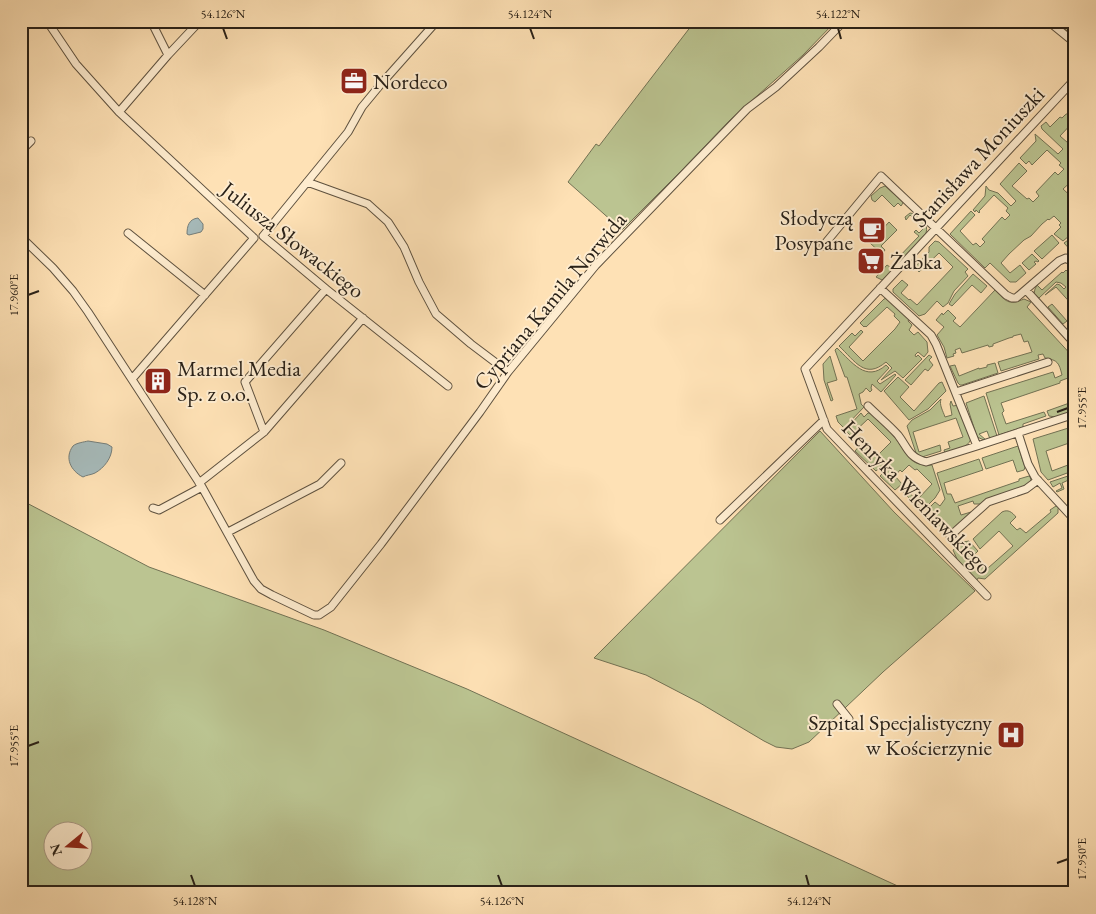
<svg xmlns="http://www.w3.org/2000/svg" width="1096" height="914" viewBox="0 0 1096 914" font-family="'EB Garamond',serif">
	<rect width="100%" height="100%" fill="#fee1b5"/>
	<filter id="stains"><feTurbulence type="fractalNoise" baseFrequency=".004" numOctaves="4"/><feColorMatrix values="0 0 0 0 .2 0 0 0 0 .09 0 0 0 0 .02 0 0 0 .5 -.17"/></filter>
	<radialGradient id="worn" r=".72"><stop offset=".6" stop-color="#630" stop-opacity="0"/><stop offset="1" stop-color="#630" stop-opacity=".3"/></radialGradient>
	<!-- green -->
	<path fill="#bbc491" stroke="#727254" fill-rule="evenodd" d="M695 21H836L803 55 730 120 683 169 622 230 568 182 596 144 599 146Z
		M1066 21H1075V37L1062 27Z
		M1068 113 1075 119V120L1060 136 1075 149V178L1063 189 1075 200V231L1063 241 1054 234 1061 227 1059 225 1061 223 1054 216 1049 220 1048 219 1042 224 1031 236 1024 240 1009 254 1001 263 1010 273 1020 265 1026 273 1016 282H1010L990 263 985 268 950 234 971 211 975 215 960 231 973 245 976 243 980 247 985 242 982 239 1002 217 1005 220 1010 215 1006 211 1008 208 994 195 979 211 980 212 979 213 976 210 975 212 973 210 985 196 986 186 989 190 998 193 1011 206 1016 201 1000 184 1019 163 1027 171 1012 186 1027 199 1029 198 1033 202 1039 196 1036 192 1055 172 1058 175 1064 169 1059 165 1061 163 1047 150 1032 165 1029 161 1026 164 1020 158 1036 141 1035 134 1058 154 1063 149 1042 129 1041 126 1046 122 1050 127 1060 117 1062 118 1065 115Z
		M885 186 903 202V203L901 206 898 203 894 207 882 195 875 202 872 200 871 196 880 188Z
		M910 213 915 214C921 219 929 224 926 233L899 263 896 260 919 236 914 232 916 230 919 233 924 228 910 215 906 220 905 217Z
		M889 222 897 230 881 246 885 250 882 254 870 243Z
		M1052 235 1059 243 1042 259 1034 251Z
		M1075 235V255L1064 243Z
		M935 241 939 242 941 244 968 269 965 272 968 276 954 291 948 303 943 307 937 301 925 314 919 316 893 292V289L902 280 908 285 901 293 909 300 910 299 917 305 953 267 939 253 919 272 915 267 929 252V247Z
		M1032 254 1039 261 1038 262 1036 261 1034 262 1036 264 1029 270 1022 263Z
		M887 265 893 269 882 280 876 277Z
		M1066 270 1074 278H1075V308L1056 287 1045 295 1057 284 1060 285 1064 289 1066 287 1061 283 1056 282 1039 298 1034 294 1035 289 1037 285 1042 290 1062 272 1063 273Z
		M973 274 987 286 981 293 972 285 952 306 949 304 955 294Z
		M995 290C1006 301 1008 306 1024 299L1031 302 1027 307 1075 359V386L1072 380 1068 378 1060 381V383L1001 403 1004 411 1002 413 1006 424 1044 412 1046 416 1023 424V427L999 435 986 393 1053 372 1055 378 1062 375C1059 363 1058 360 1045 358L1043 354 1038 355 1039 359 1001 371 998 362 1032 352 1028 341 1024 342 1021 334 1013 336V337L1009 338 993 344V346L989 347 988 345 962 353 960 348 955 350 956 353 953 354 954 356 947 358 944 347 937 335 944 327 936 320 942 313 943 315 948 310 956 318 953 321 960 327Z
		M887 298 909 319 908 321 912 325 909 330 914 335 918 332 927 342 928 352 924 357 918 352 915 355 916 357 918 355 922 359 903 378 895 371 881 380 892 368 886 362C865 380 855 361 839 346L852 333 855 336 861 330 863 332 849 347 863 361 895 329 900 322 894 316 895 314 887 307 866 327 865 326 864 327 860 323 884 299Z
		M1052 304 1067 321 1063 324 1048 307Z
		M837 348C852 362 866 383 886 365L889 368 877 381 880 384 895 374 896 375 881 392 872 384 871 388 872 390 870 392 866 388 863 392 859 394 861 403V404L864 407 844 428 838 422 836 416 857 409 847 377H845L835 350Z
		M929 355 932 357 929 360 933 365 928 371 925 369 911 385 905 380Z
		M830 356 837 380 827 383 833 400 831 401 824 380 823 364Z
		M995 363 998 373 962 385H960L958 383 950 366 955 365 959 376 979 368V369L987 367V365Z
		M898 377 909 387 900 397 914 411 939 383 942 382 946 391 928 409 909 420 884 391Z
		M984 396 997 436 990 439 987 431 979 434 986 440H984L977 437 966 403Z
		M941 399C939 405 943 411 945 417L952 415 950 404 951 401 953 406 959 405 971 439C967 449 955 450 945 453L944 450 950 448 948 442 963 437 956 418 913 432 919 452 940 445 941 451 922 457 916 453 907 426 912 420 930 410Z
		M1075 401V411L1056 417 1049 416 1047 411Z
		M861 413 864 417 868 413H871C879 422 889 430 896 439 907 453 909 467 932 465L940 490 935 498 922 511 900 489 904 485 907 489 906 490 917 500 932 484 917 469 915 470 909 465 902 472 900 470 895 476 902 484 895 490 880 476 890 466 886 462 876 471 855 451 862 443 876 457 891 442 868 419 852 434 859 440 857 442 845 430Z
		M1075 426V441L1046 451 1052 471 1068 465 1070 472 1048 480 1041 472 1033 439Z
		M820 431 894 512 975 591 883 672 809 742 792 749 776 747 764 741 700 703 646 675 594 658Z
		M1018 446 1025 467 1024 470 1017 472 1013 460 986 469 982 458Z
		M979 459 983 470 944 483 947 494H951L955 503 1019 481V479L1029 476 1030 477 1031 480 1025 486 986 500 981 504H974L973 501 958 506 961 515 971 512 947 535 929 517 932 513 928 509 935 502 940 506 945 499 937 473Z
		M1075 463V477L1062 483 1064 489 1057 492 1056 491 1062 488 1060 483 1053 487 1050 482 1074 474 1071 465Z
		M21 500 149 567 324 630 467 689 913 893H21ZM52 832H82V862H52Z
		M1056 506 1059 507 1058 509V513L985 579 978 578 977 580 957 559 953 550 963 542 969 541 978 551 972 557 979 565 982 563 988 568 1013 546 999 531 980 549 973 539 1002 512C1008 509 1012 512 1016 517L1010 523 1017 530 1020 528 1026 533 1051 512 1050 510Z"/>
	<!-- water -->
	<path fill="#a6baba" stroke="#747d79" d="M198 218 203 224V229L201 232 189 235 187 234C187 226 189 219 198 218Z
		M88 441 107 444 112 447C112 458 104 468 95 473 91 475 86 475 83 477 71 471 64 458 73 446 76 443 84 442 88 441Z"/>
	<g fill="none" stroke-linecap="round" stroke-linejoin="round">
		<defs>
			<path id="street" d="M47 21 76 64 119 112 254 238
				M151 21 168 55
				M1048 21 1075 43
				M119 112 168 55 200 21
				M21 151 31 141
				M307 182 368 204 388 222 404 247 419 282 436 314 471 344 508 372
				M128 233 205 295
				M263 236 348 132 362 107 381 84 437 21
				M263 236 326 289 448 386
				M21 237 53 268 73 291 88 312 202 487 254 581 261 589 272 595 314 615H319L331 607 381 544 480 412 508 372 596 265 747 109 776 87 819 47 844 21
				M823 246 881 176 1006 295 1012 298H1016L1059 261 1066 258 1075 264
				M1026 290 1075 344
				M132 379 254 238
				M956 392 1048 362
				M868 406C878 416 889 425 898 435 908 448 908 457 926 462L977 446 936 344 931 335 880 288
				M264 432 245 382 326 289
				M1018 433 1028 464 1035 477 1073 518
				M977 446 1075 414
				M199 483 264 432 363 318
				M153 508 159 510 202 487
				M720 520 824 420
				M228 532 320 484 341 463
				M950 536 988 502 1026 489 1038 480
				M987 596 827 429 805 369 1075 79
				M837 704 849 719"/>
		</defs>
		<!-- street casing -->
		<use href="#street" stroke="#5e513f" stroke-width="9"/>
		<!-- street -->
		<use href="#street" stroke="#feeccf" stroke-width="7"/>
	</g>
	<!-- ticks -->
	<path fill="none" stroke="#292118" stroke-width="2" d="M223 28 227 39M530 28 534 39M838 28 841 39M28 295 39 291M1057 412 1068 408M28 746 39 742M1057 863 1068 859M191 875 195 886M498 875 502 886M806 875 809 886"/>
	<!-- icons -->
	<defs>
		<symbol id="office-square" viewBox="-11 -11 22 22"><rect x="-9" y="-9" width="18" height="18" rx="4" fill="#8f2418" stroke="#feeccf"/><path d="M-6-3h4V-5.5h4V-3h4V5H-6ZM-1-4.5V-3h2v-1.5ZM-6 0V1H6V0Z" fill="#fff"/></symbol>
		<symbol id="cafe-square" viewBox="-11 -11 22 22"><rect x="-9" y="-9" width="18" height="18" rx="4" fill="#8f2418" stroke="#feeccf"/><path d="M-5.5-4.5H6V0H3Q3 3.5 0 3.5H-2.5Q-5.5 3.5-5.5 0ZM3-3.2v2h1.7v-2ZM-6 4.5H4V6H-6Z" fill="#fff"/></symbol>
		<symbol id="supermarket-square" viewBox="-11 -11 22 22"><rect x="-9" y="-9" width="18" height="18" rx="4" fill="#8f2418" stroke="#feeccf"/><path d="M-6-5.5h2.5l.6 2H6L4.5 2H-2.5L-4.4-4H-6ZM-1.5 3.2a1.3 1.3 0 1 0 .1 0ZM3 3.2a1.3 1.3 0 1 0 .1 0Z" fill="#fff"/></symbol>
		<symbol id="building-square" viewBox="-11 -11 22 22"><rect x="-9" y="-9" width="18" height="18" rx="4" fill="#8f2418" stroke="#feeccf"/><path d="M-4-6H4V6H1V3H-1V6H-4ZM-2.5-4.3h1.7v1.8h-1.7ZM.8-4.3h1.7v1.8H.8ZM-2.5-1h1.7V.8h-1.7ZM.8-1h1.7V.8H.8Z" fill="#fff"/></symbol>
		<symbol id="hospital-square" viewBox="-11 -11 22 22"><rect x="-9" y="-9" width="18" height="18" rx="4" fill="#8f2418" stroke="#feeccf"/><path d="M-5-5h3v3.5h4V-5h3V5h-3V1.5h-4V5h-3Z" fill="#fff"/></symbol>
	</defs>
	<g fill-rule="evenodd">
		<use href="#office-square" x="338" y="65" width="32" height="32"/>
		<use href="#cafe-square" x="856" y="214" width="32" height="32"/>
		<use href="#supermarket-square" x="855" y="245" width="32" height="32"/>
		<use href="#building-square" x="142" y="365" width="32" height="32"/>
		<use href="#hospital-square" x="995" y="719" width="32" height="32"/>
	</g>
	<g text-anchor="middle" dominant-baseline="central" stroke-width="4" stroke-linejoin="round" paint-order="stroke">
		<!-- poi labels -->
		<g font-size="22" fill="#292118" stroke="#feeccf" text-anchor="start">
			<text x="373" y="81">Nordeco</text>
			<text x="853" y="217" text-anchor="end">Słodyczą<tspan x="853" dy="25">Posypane</tspan></text>
			<text x="890" y="261">Żabka</text>
			<text x="177" y="368">Marmel Media<tspan x="177" dy="25">Sp. z o.o.</tspan></text>
			<text x="992" y="722" text-anchor="end">Szpital Specjalistyczny<tspan x="992" dy="25">w Kościerzynie</tspan></text>
		</g>
		<!-- street labels -->
		<g font-size="22" fill="#292118" stroke="#feeccf">
			<text transform="translate(978 157) rotate(-47)">Stanisława Moniuszki</text>
			<text transform="translate(293 240) rotate(38)">Juliusza Słowackiego</text>
			<text transform="translate(550 301) rotate(-50)">Cypriana Kamila Norwida</text>
			<text transform="translate(917 497) rotate(46)">Henryka Wieniawskiego</text>
		</g>
	</g>
	<!-- margin -->
	<rect width="1096" height="914" fill="none" stroke="#fee1b5" stroke-width="55"/>
	<!-- north arrow -->
	<g transform="translate(68 846) rotate(252)"><circle r="24" fill="#feeccf" stroke="#a99b86"/>
	<path d="M0-4L9 19L0 12L-9 19Z" fill="#8f2418"/>
	<text y="-8" font-size="14" font-weight="bold" text-anchor="middle" fill="#292118">N</text>
	</g>
	<rect x="28" y="28" width="1040" height="858" fill="none" stroke="#292118" stroke-width="2"/>
	<g font-size="12" text-anchor="middle" fill="#292118">
		<text x="223" y="18">54.126°N</text>
		<text x="530" y="18">54.124°N</text>
		<text x="838" y="18">54.122°N</text>
		<text transform="translate(14 295) rotate(-90)" y="4">17.960°E</text>
		<text transform="translate(1082 408) rotate(-90)" y="4">17.955°E</text>
		<text transform="translate(14 746) rotate(-90)" y="4">17.955°E</text>
		<text transform="translate(1082 859) rotate(-90)" y="4">17.950°E</text>
		<text x="195" y="905">54.128°N</text>
		<text x="502" y="905">54.126°N</text>
		<text x="809" y="905">54.124°N</text>
	</g>
	<rect width="100%" height="100%" filter="url(#stains)"/>
	<rect width="100%" height="100%" fill="url(#worn)"/>
</svg>
